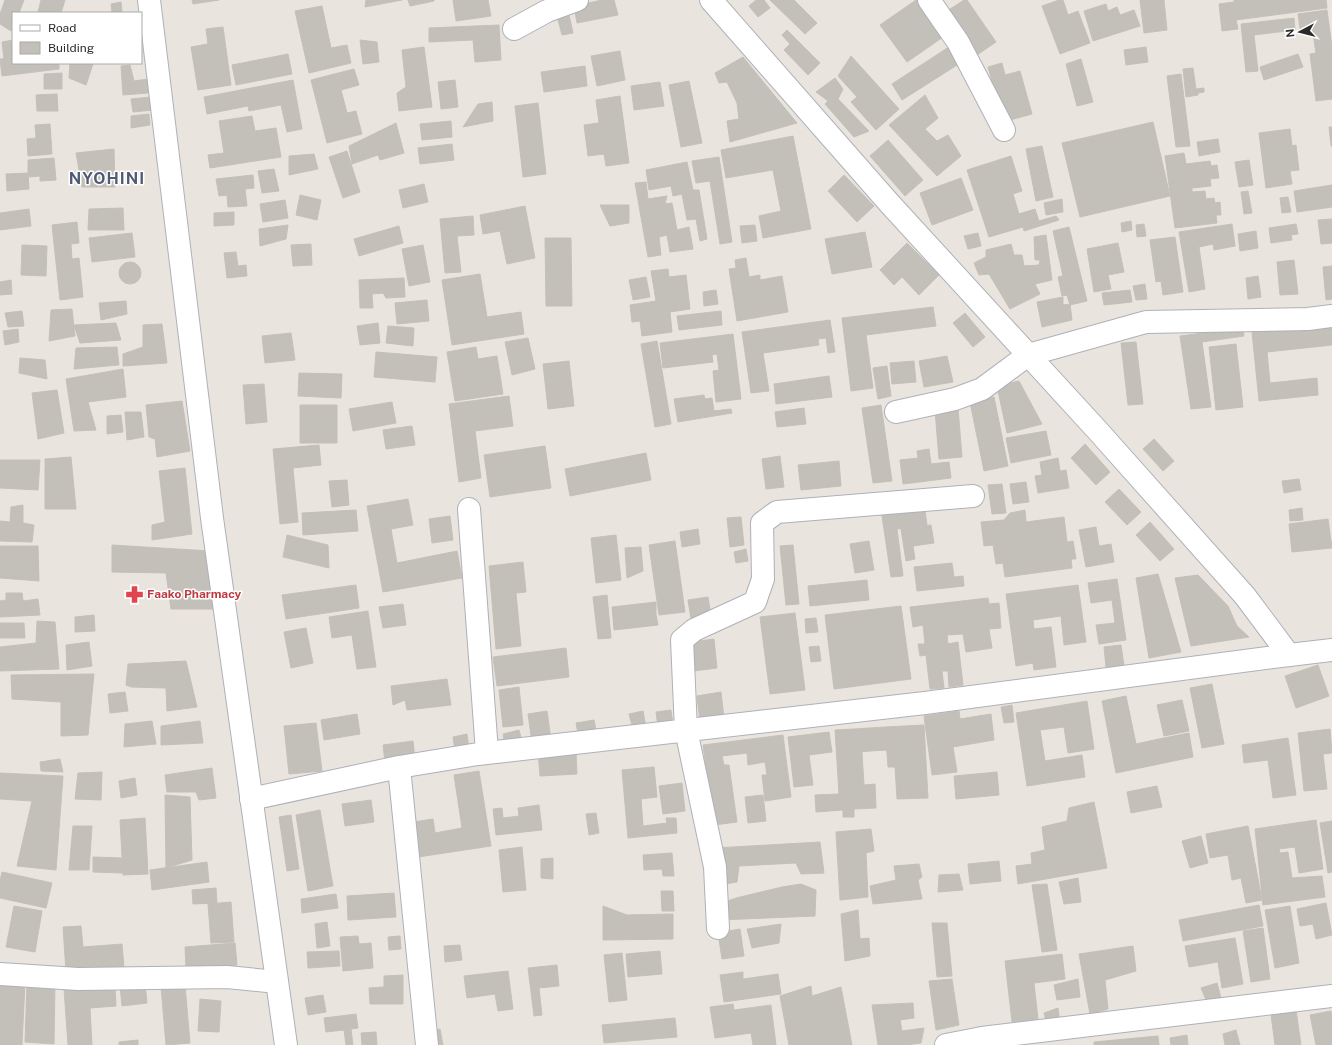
<svg xmlns="http://www.w3.org/2000/svg" width="1332" height="1045" viewBox="0 0 1332 1045" font-family="'Public Sans',sans-serif">
	<rect width="100%" height="100%" fill="#eae4de"/>
	<!-- building -->
	<path fill="#c3bfb9" stroke="#c5c0b8" d="M5 0H24L19 13H13V27L11 31 0 24V14Z
		M41 0H65L61 13H45L38 12Z
		M192 0H219L193 4Z
		M366 0H402L365 7Z
		M408 0H434V1L410 6Z
		M453 0H488L491 16 456 21Z
		M602 0H614L618 15 577 23 574 6Z
		M756 0H764L770 8 758 17 749 6Z
		M770 0H794L817 23 805 34Z
		M916 0H922L946 35 907 62 880 25Z
		M964 0H967L996 42 977 55 947 11Z
		M1059 0H1063L1068 15 1078 11 1090 43 1060 54 1042 6Z
		M1140 0H1164L1167 30 1144 33Z
		M1234 0H1326L1327 8 1236 20 1238 29 1222 31 1219 4 1234 2Z
		M121 2 122 13H112L111 4Z
		M1106 4 1108 11 1117 7 1120 15 1134 10 1140 26 1093 41 1084 11Z
		M322 6 331 48 347 45 351 63 309 73 295 11Z
		M568 10 573 33 562 35 556 12Z
		M1327 10 1332 47V99L1316 101 1310 54 1316 53 1312 27 1300 29 1298 14Z
		M1294 18 1295 30 1254 35 1258 71 1246 72 1241 24Z
		M499 25 501 60 475 62 473 40 429 42V28Z
		M223 27 231 85 198 90 191 47 208 44 206 29Z
		M787 30 820 63 808 75 784 50 790 44 782 35Z
		M13 40V57L4 59 2 42Z
		M360 40 377 42 379 62 363 64Z
		M955 43 965 60 902 100 892 84Z
		M424 47 432 107 399 111 397 93 406 87 402 50Z
		M1146 47 1148 62 1126 65 1124 50Z
		M620 51 625 80 597 86 591 56Z
		M288 54 292 74 236 85 232 65Z
		M1298 54 1303 67 1264 80 1260 67Z
		M851 56 899 109 876 130 851 102 857 97 838 76Z
		M13 57V63H59V69L2 76 0 59Z
		M743 57 797 123 730 142 727 121 739 119 737 103 727 82 719 83 715 73Z
		M1081 59 1093 102 1077 106 1066 64Z
		M70 63 93 64 86 85 69 78Z
		M1002 63 1005 75 1020 71 1032 114 1003 122 988 67Z
		M130 65 134 81 148 79V93L123 95 121 66Z
		M585 66 587 86 544 92 541 72Z
		M1193 68 1196 89 1204 88V92L1198 93V95L1186 97 1183 69Z
		M354 69 359 85 341 90 347 113 356 111 362 134 327 143 311 80Z
		M62 73V89H44V74Z
		M1181 74 1190 146 1176 147 1167 76Z
		M835 78 843 89 838 99 869 131 854 137 825 104 828 101 816 92Z
		M293 80 302 129 287 132 281 105 249 111 248 106 207 114 204 97Z
		M455 80 458 107 441 109 438 82Z
		M689 81 702 143 681 147 669 85Z
		M660 82 664 106 634 110 631 86Z
		M57 94 58 111H37L36 95Z
		M925 95 938 118 925 129 937 141 948 135 961 156 937 176 889 125Z
		M620 96 629 163 606 166 604 154 588 156 584 125 599 123 596 100Z
		M151 97 153 110 133 112 131 99Z
		M492 102 493 121 463 127 478 104Z
		M538 103 546 174 523 177 515 106Z
		M149 114 150 125 131 128V116Z
		M252 116 255 131 276 128 281 157 210 168 208 155 224 153 219 121Z
		M451 121 452 137 422 140 420 124Z
		M1153 122 1170 196 1080 217 1062 143Z
		M396 123 404 153 380 160 378 155 352 164 349 146Z
		M50 124 52 154 28 156 27 139 36 138 35 125Z
		M1329 127H1332V146H1331Z
		M1290 129 1292 146 1296 145 1299 170 1290 171 1292 184 1266 188 1259 133Z
		M793 136 811 229 763 238 759 216 781 211 773 170 726 178 721 150Z
		M1218 139 1220 152 1199 156 1197 142Z
		M888 140 923 180 905 196 870 156Z
		M452 144 454 160 420 164 418 148Z
		M1042 146 1053 197 1036 201 1026 149Z
		M114 149 115 187H82L76 153Z
		M347 151 360 192 343 198 329 157Z
		M1184 153 1186 164 1210 161 1211 166 1217 165 1219 178 1210 179 1211 186 1192 188V192L1205 191 1206 199 1214 198 1215 203 1220 202 1221 215H1216L1217 223 1175 228 1165 156Z
		M314 154 318 169 289 175V156Z
		M1011 156 1022 191 1013 194 1019 214 1035 209 1039 221 1056 216 1059 220 1024 231 1023 227 989 237 967 170Z
		M719 157 732 242 720 244 710 181 696 183 692 161Z
		M54 158 56 180 40 181V176L29 177 28 173V160Z
		M1249 160 1253 185 1239 187 1235 162Z
		M687 162 693 190H699L707 239 700 241 696 219 687 220 682 194 673 196 671 186 649 190 646 170Z
		M274 169 279 191 262 193 258 171Z
		M28 173 29 189 7 191 6 174Z
		M253 175 254 188 245 189 247 206 228 207 227 195 219 196 216 179Z
		M844 175 874 206 857 222 828 191Z
		M961 178 973 210 932 225 920 193Z
		M646 182 648 199 667 196 665 204 672 203 677 230 689 227 693 249 670 252 667 235 659 237 661 255 648 257 635 183Z
		M424 184 428 202 403 208 399 190Z
		M1332 185V207L1297 212 1294 191Z
		M1248 191 1252 213 1244 214 1241 192Z
		M300 195 321 200 317 220 296 215Z
		M1288 197 1291 212 1282 213 1280 198Z
		M1062 199 1063 212 1046 215 1044 203Z
		M285 200 288 218 263 222 260 204Z
		M600 205H629V223L610 226Z
		M525 206 535 258 507 264 500 231 483 234 480 215Z
		M123 208 124 230H88L89 209Z
		M29 209 31 226 0 230V213Z
		M234 212V225L214 226V213Z
		M473 216 474 235 457 236 461 272 445 273 440 219Z
		M1332 219V243L1321 244 1318 220Z
		M1131 221 1132 230 1122 232 1121 223Z
		M77 222 79 243 71 244 72 259 79 258 83 297 60 300 52 225Z
		M1144 224 1146 236 1137 237 1136 225Z
		M1232 224 1235 246 1214 250 1213 244 1199 247 1205 289 1189 292 1179 232Z
		M1296 224 1298 234 1291 235 1292 240 1271 243 1269 228Z
		M288 225 286 239 260 246 259 229Z
		M755 225 757 241 742 243 740 226Z
		M399 226 403 243 359 256 354 239Z
		M1069 227 1087 301 1070 305 1067 295 1062 296 1058 277 1063 276 1053 231Z
		M1256 231 1258 248 1240 251 1238 234Z
		M865 232 872 267 832 274 825 239Z
		M132 233 135 257 92 262 89 238Z
		M978 233 981 246 968 249 964 236Z
		M1046 235 1052 280 1035 284 1040 294 1010 309 989 274 979 275 974 263 986 257V250L1011 244 1014 255H1022L1024 266 1039 265 1040 260H1035L1034 237Z
		M1175 237 1183 292 1163 295 1161 281 1156 282 1150 240Z
		M545 238H571L572 306H546Z
		M907 243 939 275 919 295 902 277 894 285 880 270Z
		M1118 243 1124 272 1108 275 1111 289 1094 292 1087 249Z
		M311 244 312 265 293 266 291 245Z
		M22 245 47 246 46 276 21 275Z
		M423 245 430 282 409 286 402 249Z
		M236 252 238 266 246 265 247 276 227 278 224 253Z
		M746 258 749 277 760 275V280L782 276 788 312 737 321 729 269 736 268 735 260Z
		M1294 260 1298 294 1280 295 1277 262Z
		M119 273a11 11 0 1 1 22 0a11 11 0 1 1-22 0Z
		M1332 266V299L1326 300 1323 267Z
		M668 269 669 277 686 275 690 309 670 312 672 332 642 336 640 321 632 322 630 305 656 301 651 271Z
		M480 274 487 317 521 312 524 334 452 345 442 280Z
		M1258 276 1261 297 1248 299 1246 278Z
		M646 277 650 297 633 300 629 280Z
		M404 278 405 297 386 298 383 293 372 294 373 308H360L359 280Z
		M11 280 12 294 0 295V282Z
		M1145 284 1147 299 1136 300 1133 286Z
		M716 290 718 304 704 306 703 292Z
		M1130 290 1132 302 1104 305 1102 293Z
		M1063 297V305L1070 304 1072 320 1042 327 1037 302Z
		M427 300 429 321 397 324 395 303Z
		M126 301 127 314 101 320 99 303Z
		M933 307 936 326 866 335 873 388 851 391 842 318Z
		M72 309 75 336 49 341 51 310Z
		M22 311 24 326 8 327 5 313Z
		M721 311 722 325 679 330 677 316Z
		M965 313 985 337 973 347 953 323Z
		M830 320 835 352 828 353 826 338 818 339 819 345 763 353 769 391 751 393 742 332Z
		M116 323 121 340 80 343 74 325Z
		M378 323 380 343 360 345 357 326Z
		M162 324 167 363 123 366V354L143 347V325Z
		M1332 324V345L1267 352 1270 383 1317 378 1318 395 1259 401 1252 332Z
		M388 326 414 328 413 346 386 343Z
		M1243 328 1244 336 1202 342 1211 407 1191 409 1180 336Z
		M18 329 19 342 5 345 3 331Z
		M291 333 295 360 265 363 262 336Z
		M733 334 741 399 716 402 713 371 719 370 717 354 712 355 713 362 663 368 660 343Z
		M528 338 535 369 512 375 505 342Z
		M657 341 671 424 655 427 641 344Z
		M1136 342 1143 404 1128 405 1121 343Z
		M1236 344 1243 407 1216 410 1209 347Z
		M117 347 119 365 74 369 76 348Z
		M476 347 478 359 497 356 503 394 455 401 447 352Z
		M376 352 437 357 435 382 374 377Z
		M947 356 953 382 924 387 919 361Z
		M20 358 45 360 47 379 19 373Z
		M569 361 574 406 548 409 543 364Z
		M914 361 916 382 892 384 890 363Z
		M887 366 891 396 878 399 873 368Z
		M123 369 126 397 88 402 96 430 74 431 66 379Z
		M299 373 342 374 341 398 298 396Z
		M829 376 832 397 776 404 774 384Z
		M1019 381 1042 424 1007 433 997 386Z
		M264 384 267 422 246 424 243 385Z
		M57 390 64 433 38 439 32 393Z
		M704 395 705 399 712 398 714 411 731 409 732 413 678 422 674 399Z
		M509 396 513 426 475 431 481 478 459 482 449 404Z
		M994 397 1008 466 984 471 970 402Z
		M182 401 190 451 157 457 155 439 149 437 146 405Z
		M392 402 396 423 353 431 349 409Z
		M300 405H337V443H300Z
		M881 405 892 481 873 483 862 408Z
		M804 408 806 424 777 427 775 412Z
		M958 408 962 457 939 459 935 410Z
		M125 412H141L144 437 127 440Z
		M121 415 123 432 107 434V416Z
		M412 426 415 445 386 449 383 430Z
		M1046 431 1051 455 1011 463 1006 438Z
		M1154 439 1174 461 1163 471 1143 449Z
		M1085 444 1110 472 1096 485 1071 458Z
		M319 445 321 465 293 468 298 522 280 524 273 449Z
		M545 446 551 488 490 497 484 455Z
		M929 449 931 464 949 462 951 478 903 484 900 460 918 458 917 451Z
		M646 453 651 480 570 496 565 469Z
		M780 456 784 487 766 489 762 459Z
		M71 457 76 509H45V459Z
		M1058 458 1060 471 1066 470 1069 488 1038 493 1035 476 1042 475 1040 462Z
		M0 460H40L38 490 0 488Z
		M839 461 841 486 801 490 798 465Z
		M185 468 192 534 152 540V525L165 522 159 471Z
		M1299 479 1301 490 1284 493 1282 481Z
		M347 480 349 505 332 507 329 481Z
		M1026 482 1029 502 1013 504 1010 484Z
		M1002 484 1006 513 992 514 988 485Z
		M1119 489 1141 512 1127 525 1105 502Z
		M408 499 413 525 391 529 397 563 457 551 462 578 383 592 367 506Z
		M924 503 927 525 897 529 903 576 891 577 881 509Z
		M23 505V523L34 525 32 542 0 541V521L10 522 11 507Z
		M1302 508 1303 520 1290 521 1289 510Z
		M356 510 358 531 303 535 302 513Z
		M1025 510 1026 522 1064 517 1067 542 1073 541 1076 559H1071L1072 568 1005 577 1003 563 996 564 993 545 984 546 981 522 1004 520 1010 513Z
		M450 516 453 540 432 543 429 519Z
		M741 517 744 545 730 547 727 518Z
		M1328 519 1332 548 1292 552 1289 524Z
		M1150 522 1174 549 1160 561 1136 535Z
		M931 525 934 543 913 546 915 559 906 561 901 529Z
		M1096 527 1099 546 1111 544 1114 562 1086 567 1079 530Z
		M698 529 700 544 682 547 680 532Z
		M287 535 328 545 329 568 283 557Z
		M616 535 621 580 596 583 591 538Z
		M675 541 685 612 659 615 649 545Z
		M869 541 874 570 855 573 850 544Z
		M112 545 210 551 214 609H171L166 573 112 572Z
		M793 545 799 604 786 605 780 546Z
		M0 546H38L39 581 0 578Z
		M641 547 643 571 627 578 625 548Z
		M746 549 748 561 736 563 734 552Z
		M523 562 526 592 516 593 521 646 496 649 489 566Z
		M952 563 954 577 963 576 964 586 917 591 914 567Z
		M1158 574 1181 652 1149 658 1136 578Z
		M1198 575 1228 606 1237 626 1249 637 1191 646 1175 578Z
		M1117 579 1126 640 1099 644 1096 625 1115 623 1112 600 1091 603 1088 583Z
		M867 580 869 600 810 606 808 586Z
		M356 585 359 608 286 619 282 595Z
		M1078 585 1086 642 1064 645 1061 616 1033 620 1034 629 1051 627 1056 667 1034 670 1033 663 1016 666 1006 594Z
		M6 593H22L23 601 38 599 40 615 0 617V601L6 600Z
		M607 595 611 638 598 639 593 597Z
		M708 597 711 616 691 619 688 600Z
		M988 598 989 604 999 603 1001 628 989 629 992 648 966 652 963 634 947 635 948 644 958 642 963 685 949 687 948 671H942L944 688 930 689 926 655 920 656 918 644H925L923 625 913 627 910 607Z
		M656 602V615L658 625 614 630 612 607Z
		M403 604 406 625 383 628 379 607Z
		M901 606 911 679 834 689 825 615Z
		M368 611 376 667 357 669 352 635 332 638 329 617Z
		M795 613 805 690 770 694 760 617Z
		M94 615 95 631 75 632V617Z
		M816 618 818 632 806 633 805 619Z
		M37 621 55 622 59 669 0 671V647L36 643Z
		M0 623H24L25 638H0Z
		M306 628 313 663 291 668 284 632Z
		M714 639 717 668 694 671 691 642Z
		M89 642 92 666 67 670 66 645Z
		M1121 645 1124 666 1106 667 1104 647Z
		M819 646 821 661 811 662 809 647Z
		M566 648 569 677 497 686 493 657Z
		M186 661 197 707 167 711 166 688 131 687 126 685 128 664Z
		M1318 665 1329 696 1296 708 1285 676Z
		M94 674 88 735 61 736V702L12 699 11 675Z
		M447 679 451 705 407 710 405 700 393 705 391 686Z
		M1212 684 1224 744 1202 748 1190 688Z
		M519 687 523 725 503 727 499 690Z
		M125 692 128 711 110 713 108 694Z
		M721 692 724 718 700 721 697 696Z
		M1126 696 1136 744 1154 740 1159 764 1116 773 1102 701Z
		M1182 700 1189 731 1164 736 1157 705Z
		M1087 701 1094 749 1068 753 1064 727 1040 730 1045 761 1082 755 1085 777 1027 786 1016 713Z
		M1012 705 1014 722 1004 723 1001 707Z
		M671 710 673 725 658 727 656 712Z
		M547 711 551 740 532 743 528 714Z
		M643 711 646 727 633 729 629 714Z
		M959 711 960 719 991 714 994 740 953 747 957 772 932 775 924 716Z
		M357 714 360 734 324 740 321 720Z
		M594 720 597 735 579 738 576 723Z
		M152 721 156 744 124 747 125 724Z
		M200 721 203 743 161 745V726Z
		M316 723 322 771 289 774 284 726Z
		M924 725 928 798 897 799 895 767H888L885 727Z
		M885 727 887 750 855 752 854 729Z
		M854 729 855 752H862L864 785 875 784 876 808 854 809V817H843V810L816 812 815 795 839 794 835 730Z
		M1330 729 1332 753 1323 754 1327 789 1304 791 1298 733Z
		M519 730 522 741 505 745 503 734Z
		M829 732 832 752 809 755 813 785 794 787 788 737Z
		M1189 733 1193 757 1159 764 1154 740Z
		M467 734 469 749 455 751 453 737Z
		M783 735 791 797 765 801 762 775H767L765 762 748 765 747 753 722 756 724 765H729L737 822 714 825 703 745Z
		M1288 738 1296 795 1273 798 1268 760 1244 763 1242 745Z
		M413 741 415 760 385 763 383 745Z
		M576 751 577 774 540 776 538 752Z
		M60 759 63 772 41 771 40 762Z
		M654 767 657 797 641 799 643 826 667 823 666 818H676L677 833 628 838 622 770Z
		M212 768 216 798 199 800 196 792H167L165 775Z
		M479 771 491 846 418 857 413 822 433 819 435 833 462 828 454 775Z
		M102 772 101 800 75 799 78 773Z
		M997 772 999 795 956 799 954 776Z
		M0 773 63 776 56 870 17 866 32 801 0 799Z
		M135 778 137 795 121 798 119 781Z
		M682 783 685 811 663 814 659 786Z
		M1157 786 1162 807 1131 813 1127 792Z
		M165 795 190 797 192 860 166 868Z
		M763 795 766 821 748 823 745 797Z
		M371 800 374 822 345 826 342 804Z
		M1094 802 1107 868 1018 884 1016 866 1032 864 1031 853 1045 850 1042 827 1067 821 1069 808Z
		M539 805 542 830 496 835 493 809 502 808 503 818 519 816 518 808Z
		M320 810 333 886 308 891 296 815Z
		M596 813 599 833 589 835 586 814Z
		M291 815 299 869 287 871 279 817Z
		M145 818 148 874 123 875 120 820Z
		M1316 820 1323 869 1299 873 1295 847 1279 849 1280 853 1288 852 1292 878 1322 876 1325 897 1263 905 1255 829Z
		M1332 821V872L1328 873 1320 823Z
		M73 826H92L89 870H69Z
		M1248 826 1262 900 1246 903 1241 878 1232 880 1228 855 1210 858 1206 834Z
		M871 829 874 851 866 853 868 897 840 900 836 832Z
		M1201 836 1208 863 1190 868 1182 841Z
		M820 842 824 873 801 874 796 863 739 866 737 882 719 885 715 848Z
		M522 847 526 890 503 892 499 850Z
		M672 853 674 876H663L662 869 644 870 643 855Z
		M93 857 122 858V873L93 872Z
		M553 858V879L541 878V859Z
		M999 861 1001 881 970 884 968 864Z
		M207 862 209 882 152 890 150 870Z
		M919 864 922 877 918 880 919 885 922 899 873 904 870 886 896 880 894 866Z
		M2 872 52 883 46 908 0 898V881Z
		M959 874 963 890 938 892 939 875Z
		M1078 878 1081 902 1064 904 1059 882Z
		M801 884 816 890 815 916 719 920V904L736 898 782 887Z
		M1047 884 1057 950 1042 952 1032 885Z
		M216 888 217 903 193 904 192 890Z
		M661 891H673L674 911H662Z
		M394 893 396 917 348 920 347 896Z
		M336 894 338 908 302 913 301 899Z
		M231 902 234 942 211 943 208 904Z
		M1326 903 1332 935 1316 939 1313 924 1300 926 1297 909Z
		M1259 905 1263 926 1183 941 1179 920Z
		M14 906 42 911 35 952 6 947Z
		M603 906 627 915 673 914V939L603 940Z
		M1290 906 1299 963 1275 968 1265 910Z
		M858 910 860 939 869 938 870 956 845 961 841 914Z
		M327 922 330 946 317 948 315 924Z
		M932 923H947L952 976 937 977Z
		M781 924 779 943 752 948 747 929Z
		M81 926 83 947 122 944 124 968 66 972 63 927Z
		M1263 928 1270 979 1251 982 1243 931Z
		M740 929 744 956 722 959 718 933Z
		M358 936 359 944 371 943 373 968 343 971 340 937Z
		M400 936 401 949 389 950 388 937Z
		M1235 938 1243 984 1222 988 1218 962 1189 967 1185 946Z
		M235 943 237 965 186 969 185 947Z
		M460 945 462 960 445 962 444 946Z
		M1133 946 1136 971 1105 980 1108 1009 1090 1014 1079 954Z
		M339 951 340 966 308 968 307 952Z
		M660 951 662 974 628 977 626 954Z
		M622 953 627 1000 609 1002 604 955Z
		M1062 954 1065 979 1034 983 1038 1019 1012 1022 1005 961Z
		M557 965 559 986 539 988 542 1015 534 1016 528 968Z
		M508 971 513 1009 498 1011 495 994 467 998 464 976Z
		M743 972V979L778 974 781 994 724 1002 720 975Z
		M403 975V1004H370L369 988 384 987V976Z
		M952 979 959 1025 936 1030 929 981Z
		M1078 979 1080 997 1057 1000 1054 985Z
		M0 982 25 983 22 1045H0Z
		M27 983 55 984 54 1044 25 1042Z
		M145 983 147 1003 122 1006 120 986Z
		M1217 983 1221 998 1207 1002 1201 988Z
		M185 985 190 1043 166 1045 161 987Z
		M811 986 812 996 841 987 852 1045H789L780 996Z
		M115 987 116 1006 90 1008 92 1045H68L64 989Z
		M323 995 326 1012 308 1015 305 998Z
		M200 999 221 1001 219 1032 198 1031Z
		M913 1003 914 1018 900 1020 902 1031 924 1028 921 1043 906 1045H878L872 1005Z
		M733 1004 734 1010 771 1005 776 1045H753L751 1033 715 1038 710 1007Z
		M1270 1007 1296 1010 1301 1045H1275Z
		M1058 1008 1060 1023 1047 1025 1044 1013Z
		M1331 1011 1332 1019V1045H1316L1310 1015Z
		M356 1014 358 1028 351 1029 353 1045H346L344 1030 326 1032 324 1018Z
		M675 1018 677 1037 604 1043 602 1025Z
		M440 1029 443 1045H429L427 1032Z
		M1236 1030 1240 1045H1225L1223 1034Z
		M376 1032 377 1045H362L361 1033Z
		M1187 1035 1188 1045H1171L1170 1038Z
		M1158 1036 1159 1045H1094V1042Z
		M138 1040V1045H119V1042Z"/>
	<g fill="none" stroke-linecap="round" stroke-linejoin="round">
		<defs>
			<path id="minor" d="M929 0 958 42 1004 130
				M514 29 547 11 577 0
				M896 412 955 399 982 389 1028 355 1146 322 1308 319 1332 316
				M469 509 487 752
				M399 767 427 1045
				M251 799 399 767 478 754 925 703 1289 655
				M718 928 715 867 686 730 682 640 694 630 755 602 763 579 762 523 777 512 973 496
				M0 974 78 979 227 977 277 982
				M946 1045 982 1038 1332 996"/>
			<path id="tertiary" d="M711 0 890 204 1098 431 1245 596 1289 655 1332 650"/>
			<path id="secondary" d="M149 0 212 518 286 1045"/>
		</defs>
		<!-- minor casing -->
		<use href="#minor" stroke="#aeb1b9" stroke-width="24"/>
		<!-- tertiary casing -->
		<use href="#tertiary" stroke="#aeb1b9" stroke-width="24"/>
		<!-- secondary casing -->
		<use href="#secondary" stroke="#aeb1b9" stroke-width="24"/>
		<!-- minor -->
		<use href="#minor" stroke="#fff" stroke-width="22"/>
		<!-- tertiary -->
		<use href="#tertiary" stroke="#fff" stroke-width="22"/>
		<!-- secondary -->
		<use href="#secondary" stroke="#fff" stroke-width="22"/>
	</g>
	<!-- icons -->
	<defs>
		<symbol id="pharmacy-bare" viewBox="-9 -9 18 18"><path d="M-2-6h4v4h4v4h-4v4h-4v-4h-4v-4h4Z" fill="#e0444e" stroke="#fff" stroke-width="2.5" paint-order="stroke"/></symbol>
	</defs>
	<g fill-rule="evenodd">
		<use href="#pharmacy-bare" x="122" y="582" width="25" height="25"/>
	</g>
	<g text-anchor="middle" dominant-baseline="central" stroke-width="3" stroke-linejoin="round" paint-order="stroke">
		<!-- health labels -->
		<g font-size="12" font-weight="bold" fill="#be3a42" stroke="#fff" text-anchor="start">
			<text x="147" y="594">Faako Pharmacy</text>
		</g>
		<!-- district labels -->
		<g font-size="16" font-weight="bold" letter-spacing="1" fill="#505a75" stroke="#fff">
			<text x="107" y="178">NYOHINI</text>
		</g>
	</g>
	<!-- legend -->
	<rect x="12" y="12" width="130" height="52" fill="#ffffff" stroke="#aaaaaa"/>
	<rect x="20" y="25" width="20" height="6" fill="#ffffff" stroke="#aaaaaa"/>
	<text x="48" y="32" font-size="12" fill="#2a2a2a">Road</text>
	<rect x="20" y="42" width="20" height="12" fill="#c3bfb9" stroke="#aaaaaa"/>
	<text x="48" y="52" font-size="12" fill="#2a2a2a">Building</text>
	<!-- north arrow -->
	<g transform="translate(1300 32) rotate(263)" stroke="#ffffff" stroke-width="3" paint-order="stroke">
	<path d="M0-3L7 15L0 10L-7 15Z" fill="#2a2a2a"/>
	<text y="-6" font-size="11" font-weight="bold" text-anchor="middle" fill="#2a2a2a">N</text>
	</g>
</svg>
